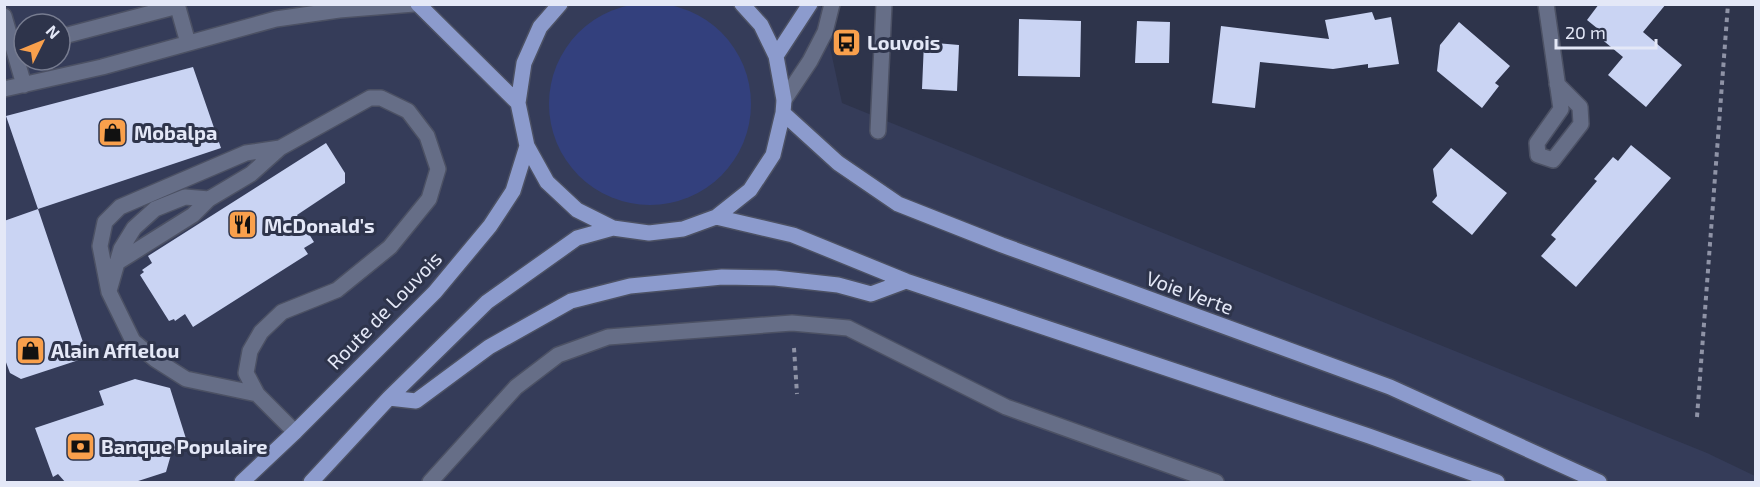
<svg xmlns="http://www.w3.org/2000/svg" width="1760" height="487" viewBox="0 0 1760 487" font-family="'Exo 2',sans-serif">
	<rect width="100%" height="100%" fill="#2e344b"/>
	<!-- built -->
	<path fill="#353c59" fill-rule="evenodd" d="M4 5H821L842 103 1707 453 1755 476V482H5ZM24 24H60V60H24Z"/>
	<!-- green -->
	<path fill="#33407d" d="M549 104a101 101 0 1 1 202 0a101 101 0 1 1-202 0Z"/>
	<!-- building -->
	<path fill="#cad4f3" d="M1599 4H1666L1643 32 1682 65 1646 107 1608 75 1623 57 1599 37 1603 33 1587 20Z
		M1372 12 1375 20 1391 17 1399 64 1368 68V64L1333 69 1260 62 1255 108 1212 103 1221 26 1329 39 1325 20Z
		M1019 19 1081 21 1080 77 1018 76Z
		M1137 21 1170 22 1169 63H1135Z
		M1459 22 1510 66 1495 83 1499 86 1482 108 1437 71 1440 45Z
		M924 42 959 45 957 91 922 89Z
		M193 67 221 148 38 209 88 357 21 379 10 373 4 357V221L38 209 6 116Z
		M326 143 345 173V183L297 215 314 242 304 248 308 254 193 327 185 314 175 321 174 319 169 321 140 275 144 272 142 270 152 263 148 256Z
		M1631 145 1671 178 1576 287 1541 256 1556 239 1551 235 1597 181 1594 179 1613 157 1618 161Z
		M1451 148 1507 193 1472 235 1432 202 1437 196 1433 169Z
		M135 379 170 388 188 445 172 451 166 472 132 483H66L58 474 53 477 35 428 104 405 99 391Z"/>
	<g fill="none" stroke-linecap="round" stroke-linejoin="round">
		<defs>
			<path id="minor" d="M177 4 188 43
				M1546 4 1561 109 1537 143 1538 155 1553 160 1581 124 1580 107 1557 84
				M4 16 24 85
				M60 37 178 6
				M4 89 102 67 276 19 339 10 414 4
				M784 100 810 61 825 32 832 4
				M878 131 884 4
				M118 262 193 215 209 199
				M109 291 121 249 134 228 155 209 185 197 209 199 251 174 280 148
				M257 394 186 379 156 360 133 341 109 292 100 246 105 222 120 207 246 153 280 148 370 98H381L408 111 427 136 438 169 429 199 390 247 337 290 282 312 261 332 250 351 246 373 257 394 295 432
				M430 482 516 387 558 355 608 337 792 323 848 328 1006 407 1216 482"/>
			<path id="major" d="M418 4 518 103
				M560 4 540 27 524 63 518 103 527 146 547 182 577 210 613 228 649 233 683 229 716 217 750 190 773 155 783 113 784 100 776 56 761 25 742 4
				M776 56 810 4
				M783 113 838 163 898 204 1002 245 1390 387 1599 482
				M716 217 793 235 906 281 1369 436 1497 482
				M389 398 416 401 489 347 571 301 630 286 722 277 775 278 838 285 871 294 906 281
				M242 482 295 432 435 292 490 226 513 191 527 146
				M311 482 389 398 487 302 577 238 613 228"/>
		</defs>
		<!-- minor casing -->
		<use href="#minor" stroke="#4c5164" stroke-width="18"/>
		<!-- major casing -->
		<use href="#major" stroke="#4c5164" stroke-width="18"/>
		<!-- path -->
		<path stroke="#8f93a6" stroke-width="4" stroke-dasharray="4.5 4.5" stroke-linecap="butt" d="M794 348 797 394
			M1697 417 1728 4"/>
		<!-- minor -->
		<use href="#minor" stroke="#666e87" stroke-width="15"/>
		<!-- major -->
		<use href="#major" stroke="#8c9bcd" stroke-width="15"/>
	</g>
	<!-- icons -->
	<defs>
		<symbol id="bus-square" viewBox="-11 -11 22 22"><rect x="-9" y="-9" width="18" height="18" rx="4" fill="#f9a04c" stroke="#2e344b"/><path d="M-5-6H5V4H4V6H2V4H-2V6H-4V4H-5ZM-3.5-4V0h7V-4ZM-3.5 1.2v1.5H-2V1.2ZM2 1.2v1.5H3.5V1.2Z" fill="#111"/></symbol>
		<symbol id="shop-square" viewBox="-11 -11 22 22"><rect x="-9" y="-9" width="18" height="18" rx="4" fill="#f9a04c" stroke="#2e344b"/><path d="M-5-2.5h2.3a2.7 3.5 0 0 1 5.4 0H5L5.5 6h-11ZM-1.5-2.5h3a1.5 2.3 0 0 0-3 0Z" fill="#111"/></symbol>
		<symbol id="restaurant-square" viewBox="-11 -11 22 22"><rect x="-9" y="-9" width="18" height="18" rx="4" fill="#f9a04c" stroke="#2e344b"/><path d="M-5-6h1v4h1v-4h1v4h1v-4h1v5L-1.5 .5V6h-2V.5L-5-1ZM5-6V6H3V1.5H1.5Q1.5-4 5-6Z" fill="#111"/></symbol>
		<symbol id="bank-square" viewBox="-11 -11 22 22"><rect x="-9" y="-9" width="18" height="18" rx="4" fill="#f9a04c" stroke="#2e344b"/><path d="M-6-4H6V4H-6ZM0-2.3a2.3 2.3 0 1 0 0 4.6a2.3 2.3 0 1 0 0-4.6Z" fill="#111"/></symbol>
	</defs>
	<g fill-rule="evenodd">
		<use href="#bus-square" x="830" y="26" width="33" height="33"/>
		<use href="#shop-square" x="96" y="116" width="33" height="33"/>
		<use href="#restaurant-square" x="226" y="208" width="33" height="33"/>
		<use href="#shop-square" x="14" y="334" width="33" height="33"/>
		<use href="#bank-square" x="64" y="430" width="33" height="33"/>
	</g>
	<g text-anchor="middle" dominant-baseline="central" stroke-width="6" stroke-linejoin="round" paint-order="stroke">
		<!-- poi labels -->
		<g font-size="20" font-weight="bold" fill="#e4e8f7" stroke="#2e344b" text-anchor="start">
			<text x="867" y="42">Louvois</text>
			<text x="134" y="132">Mobalpa</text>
			<text x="264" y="225">McDonald's</text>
			<text x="51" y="350">Alain Afflelou</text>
			<text x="101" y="446">Banque Populaire</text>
		</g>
		<!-- street labels -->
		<g font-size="20" fill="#e4e8f7" stroke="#2e344b">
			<text transform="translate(1190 292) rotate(20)">Voie Verte</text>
			<text transform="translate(384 310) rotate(-46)">Route de Louvois</text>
		</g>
	</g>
	<!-- border -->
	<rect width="1760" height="487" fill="none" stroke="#e4e8f7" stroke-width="12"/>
	<!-- north arrow -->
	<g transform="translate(42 42) rotate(47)"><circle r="28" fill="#2e344b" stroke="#777c90" stroke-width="1.5"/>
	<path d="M0-4.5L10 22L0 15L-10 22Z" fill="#f9a04c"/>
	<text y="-9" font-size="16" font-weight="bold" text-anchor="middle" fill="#e4e8f7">N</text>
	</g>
	<!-- scale -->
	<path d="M1556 39v9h100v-9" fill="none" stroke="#e4e8f7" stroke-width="3"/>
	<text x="1565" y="39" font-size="18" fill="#e4e8f7" stroke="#2e344b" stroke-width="4.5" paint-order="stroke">20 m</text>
</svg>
